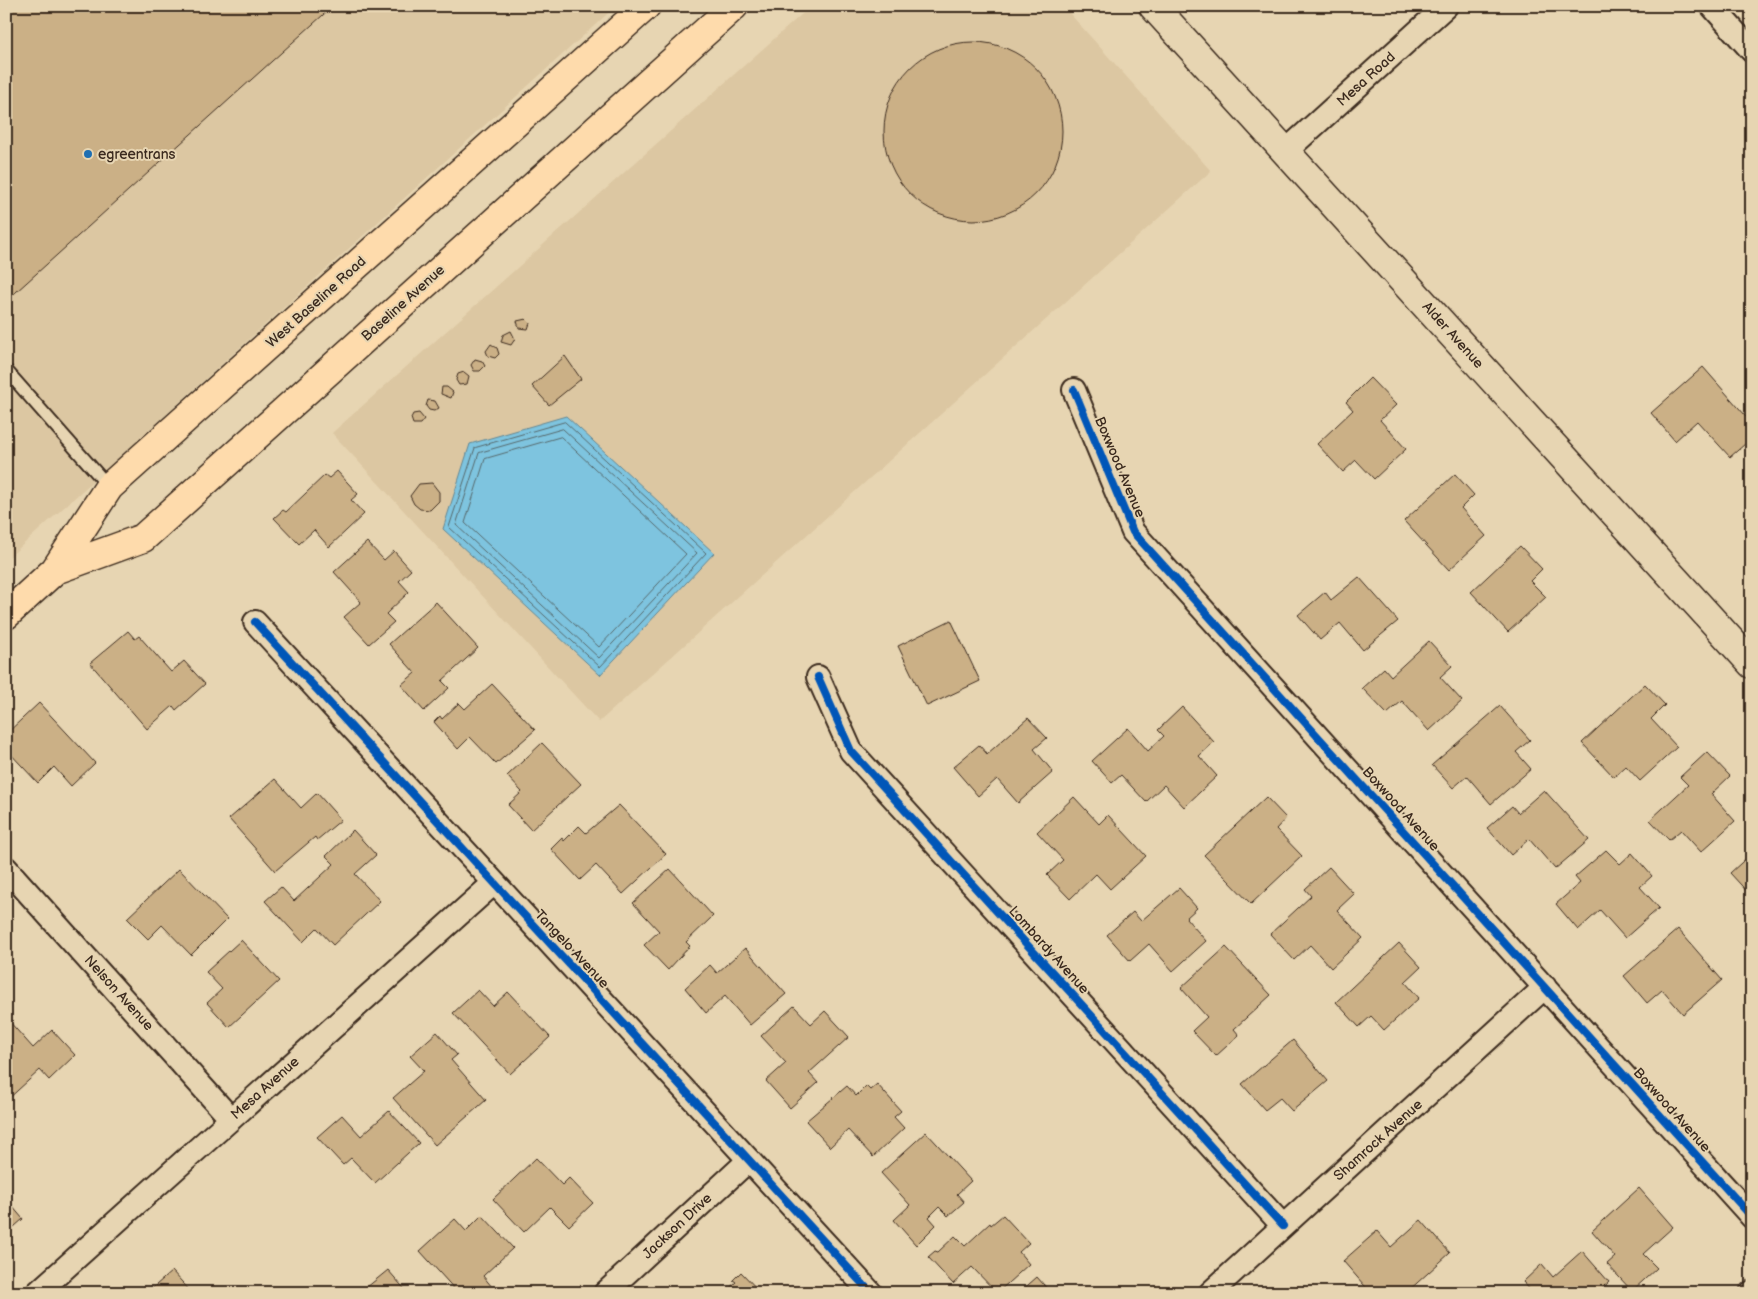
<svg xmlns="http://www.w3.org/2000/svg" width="1758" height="1299" viewBox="0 0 1758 1299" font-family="'Balsamiq Sans',sans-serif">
	<rect width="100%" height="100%" fill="#e7d5b2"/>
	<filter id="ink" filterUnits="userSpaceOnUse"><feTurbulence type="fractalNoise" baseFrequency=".02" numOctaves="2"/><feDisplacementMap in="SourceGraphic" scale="10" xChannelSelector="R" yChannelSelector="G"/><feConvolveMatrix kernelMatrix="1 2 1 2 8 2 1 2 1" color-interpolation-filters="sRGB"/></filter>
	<g filter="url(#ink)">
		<!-- built -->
		<path fill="#dcc7a2" d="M6 6H616L6 560Z
			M811 6H1063L1211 171 599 722 332 433Z"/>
		<!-- water -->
		<path fill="#7ec4df" stroke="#638692" d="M566 416 714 553 600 675 443 529 470 444Z"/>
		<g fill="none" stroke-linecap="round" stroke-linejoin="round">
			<!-- shore -->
			<path stroke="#56686b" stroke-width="1" d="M565 422 706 553 600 667 449 527 475 448Z
				M563 429 697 553 599 658 456 525 479 453Z
				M561 437 686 554 599 647 465 523 485 459Z"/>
		</g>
		<!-- building -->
		<path fill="#cbb086" stroke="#3b2a1e" d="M6 6H333L6 301Z
			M884 131a89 89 0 1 1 178 0a89 89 0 1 1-178 0Z
			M526 319 530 323 528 329 519 328 517 321Z
			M511 331 515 339 511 345 501 342 503 335Z
			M491 344 497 348 499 354 495 358 488 356 486 351Z
			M565 356 581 379 549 405 532 386Z
			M475 359 482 361 485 366 480 371H474L471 365Z
			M1703 367 1752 423V438L1730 457 1697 421 1675 441 1651 413Z
			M464 372 469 376 467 384 459 385 456 380 458 374Z
			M1370 378 1396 405 1380 420 1406 449 1374 479 1356 460 1343 472 1317 444 1353 410 1346 402Z
			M442 387H447L453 392 451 398 441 394Z
			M428 400 435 401 439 408 434 411 429 410 426 406Z
			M419 413 424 419 420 424H413L411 418 413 414Z
			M337 471 358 494 351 500 364 514 329 547 314 530 299 544 274 518 283 510 286 512 325 475 329 478Z
			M1455 474 1474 495 1461 508 1486 536 1449 570 1404 521Z
			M432 483 439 492V501L430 510 420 509 414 504 410 496 419 484Z
			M367 542 384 560 394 551 411 570 399 581 409 592 386 614 394 622 369 644 344 617 361 602 334 572Z
			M1520 546 1542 569 1530 581 1546 597 1508 632 1471 592Z
			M1359 577 1398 621 1363 650 1340 623 1320 640 1298 615 1325 592 1331 600Z
			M436 602 478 648 442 681 449 688 424 711 401 685 415 673 389 644Z
			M951 620 980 681 927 706 898 646Z
			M128 631 135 639 139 636 171 672 184 661 205 684 176 710 173 706 147 729 90 663Z
			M1429 641 1452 666 1440 677 1462 701 1429 731 1402 701 1387 714 1362 688 1384 668 1391 676Z
			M492 684 535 730 496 764 470 737 458 749 434 722 440 716 442 719 459 703 465 709Z
			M1645 684 1665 705 1651 719 1677 747 1640 781 1626 766 1614 777 1582 743Z
			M39 703 95 763 71 786 54 767 38 783 6 749 10 744 6 741V734Z
			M1500 706 1530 740 1516 752 1531 769 1491 804 1467 776 1453 788 1432 765Z
			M1182 707 1214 742 1199 756 1217 776 1184 807 1164 785 1146 802 1121 775 1112 783 1092 761 1128 728 1148 751 1164 736 1158 730Z
			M1028 718 1047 738 1034 749 1053 772 1018 803 997 779 978 796 953 767 979 745 987 754Z
			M542 743 581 784 531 830 508 805 522 792 507 776Z
			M1707 752 1730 776 1711 794 1735 821 1701 852 1681 830 1669 840 1650 820 1688 785 1680 777Z
			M275 779 301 808 317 793 341 820 317 840 315 837 275 871 229 819Z
			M1544 790 1589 840 1555 869 1529 839 1511 855 1487 828 1512 806 1518 813Z
			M1074 797 1099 824 1108 815 1146 856 1110 889 1096 874 1070 899 1047 875 1063 860 1037 832Z
			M1266 797 1286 818 1276 829 1302 856 1251 904 1204 855Z
			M619 805 666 854 623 894 596 865 580 880 551 849 562 838 564 841 579 826 586 833Z
			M353 830 376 855 355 874 380 901 333 945 317 928 303 942 265 901 281 887 294 901 334 864 326 856Z
			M1606 850 1620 864 1632 853 1652 876 1640 887 1659 908 1625 938 1600 910 1578 930 1556 904 1580 883 1575 877Z
			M1752 853V897L1730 873Z
			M1329 867 1354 894 1337 910 1363 938 1331 968 1310 945 1294 960 1270 934 1311 896 1305 889Z
			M179 869 227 919 191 955 162 925 148 939 127 918Z
			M670 869 713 916 686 942 690 946 668 970 644 945 659 931 633 903Z
			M1179 888 1197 908 1186 918 1206 941 1173 971 1149 944 1130 961 1107 935 1133 912 1141 921Z
			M1678 929 1722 980 1683 1014 1662 990 1647 1003 1624 976Z
			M241 940 279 981 229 1027 207 1003 222 989 206 972Z
			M1399 943 1421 967 1405 982 1419 998 1384 1030 1371 1016 1359 1027 1336 1002Z
			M1226 947 1271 995 1234 1029 1239 1035 1216 1056 1192 1031 1207 1017 1181 988Z
			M745 948 786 994 750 1025 725 996 706 1013 685 988 710 965 717 973Z
			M478 990 493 1006 508 992 550 1037 510 1074 453 1013Z
			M794 1006 811 1024 825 1011 849 1037 809 1073 818 1083 790 1108 766 1081 786 1063 761 1036Z
			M8 1020 33 1048 52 1030 75 1055 49 1080 40 1070 6 1101V1022Z
			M437 1032 457 1055 451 1060 486 1100 435 1145 393 1098 424 1071 410 1056Z
			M1293 1040 1328 1081 1292 1111 1280 1098 1265 1110 1242 1084Z
			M877 1084 901 1111 894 1117 904 1128 873 1157 848 1130 830 1147 806 1121 847 1086 856 1096 866 1086 870 1090Z
			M389 1111 419 1143 375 1183 351 1158 343 1165 317 1137 342 1115 361 1136Z
			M926 1132 971 1181 957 1194 964 1202 948 1216 939 1207 929 1217 936 1225 916 1245 894 1220 910 1205 881 1173Z
			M536 1158 562 1185 569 1178 593 1203 569 1226 550 1207 524 1232 493 1199Z
			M1639 1188 1673 1227 1643 1254 1657 1268 1632 1291 1607 1264 1615 1257 1592 1231Z
			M6 1199 23 1219 6 1234Z
			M482 1215 513 1248 483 1276 497 1293H458L420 1251 455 1219 466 1231Z
			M1003 1215 1029 1243 1019 1252 1029 1264 997 1293 972 1267 953 1284 928 1257 935 1251 938 1252 955 1236 965 1246 990 1223 991 1225Z
			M1421 1220 1450 1253 1406 1293H1371L1343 1261 1377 1231 1391 1247Z
			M1582 1251 1609 1282 1597 1293H1533L1523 1282 1542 1264 1553 1277Z
			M388 1270 408 1293H362L361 1292Z
			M172 1271 192 1293H147Z
			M741 1272 761 1293H724L736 1282 733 1280Z
			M1037 1277 1051 1293H1019Z"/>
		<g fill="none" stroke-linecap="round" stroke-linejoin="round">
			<defs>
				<path id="lane" d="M6 370 109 487"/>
				<path id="street" d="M1712 6 1752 51
					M1286 151 1446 6
					M1074 390 1133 532 1752 1217
					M255 622 871 1293
					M818 677 851 751 1283 1226
					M6 868 231 1119
					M37 1293 494 883
					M605 1293 749 1160
					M1210 1293 1545 987
					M1751 1293 1752 1292"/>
				<path id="secondary" d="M1153 6 1752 664"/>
				<path id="primary" d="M55 570 143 538 734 6
					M6 615 55 570 109 487 646 6"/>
			</defs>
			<!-- lane casing -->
			<use href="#lane" stroke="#3b2a1e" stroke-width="15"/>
			<!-- street casing -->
			<use href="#street" stroke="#3b2a1e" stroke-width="26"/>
			<!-- secondary casing -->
			<use href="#secondary" stroke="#3b2a1e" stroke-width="31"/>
			<!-- primary casing -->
			<use href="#primary" stroke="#3b2a1e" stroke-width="31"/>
			<!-- lane -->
			<use href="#lane" stroke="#e7d5b2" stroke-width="11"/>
			<!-- street -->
			<use href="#street" stroke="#e7d5b2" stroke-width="22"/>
			<!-- secondary -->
			<use href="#secondary" stroke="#e7d5b2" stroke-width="28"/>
			<!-- primary -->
			<use href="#primary" stroke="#fedbac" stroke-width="28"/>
			<defs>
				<path id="cycleway" d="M1074 390 1133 532 1752 1217
					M255 622 871 1293
					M818 677 851 751 1283 1226"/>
			</defs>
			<!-- cycleway casing -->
			<use href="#cycleway" stroke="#e7d5b2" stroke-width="11"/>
			<!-- cycleway -->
			<use href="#cycleway" stroke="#0057b8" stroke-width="8"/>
		</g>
	</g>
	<!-- markers -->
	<circle fill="#1f6fb2" stroke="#e7d5b2" stroke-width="2" cx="88" cy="154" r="5"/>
	<g text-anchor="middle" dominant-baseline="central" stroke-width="4" stroke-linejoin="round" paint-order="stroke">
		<!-- street labels -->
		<g font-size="14" fill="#3b2a1e" stroke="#e7d5b2">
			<text transform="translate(1366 79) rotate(-42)">Mesa Road</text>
			<text transform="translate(316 302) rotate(-42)">West Baseline Road</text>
			<text transform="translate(403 303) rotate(-42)">Baseline Avenue</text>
			<text transform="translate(1453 335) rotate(48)">Alder Avenue</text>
			<text transform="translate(1120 467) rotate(67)">Boxwood Avenue</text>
			<text transform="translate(1401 809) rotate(48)">Boxwood Avenue</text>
			<text transform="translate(572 949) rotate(47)">Tangelo Avenue</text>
			<text transform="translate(1049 950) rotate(48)">Lombardy Avenue</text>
			<text transform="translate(119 993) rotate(48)">Nelson Avenue</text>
			<text transform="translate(265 1088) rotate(-42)">Mesa Avenue</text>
			<text transform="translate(1672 1110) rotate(48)">Boxwood Avenue</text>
			<text transform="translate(1378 1140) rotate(-42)">Shamrock Avenue</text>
			<text transform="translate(677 1226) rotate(-43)">Jackson Drive</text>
		</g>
		<!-- poi labels -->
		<g font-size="14" fill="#3b2a1e" stroke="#e7d5b2" text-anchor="start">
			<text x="98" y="154">egreentrans</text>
		</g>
	</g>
	<!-- margin -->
	<rect width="1758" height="1299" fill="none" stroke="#e7d5b2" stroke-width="25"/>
	<rect x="12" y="12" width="1733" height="1274" fill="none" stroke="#3b2a1e" stroke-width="2" filter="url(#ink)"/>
</svg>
